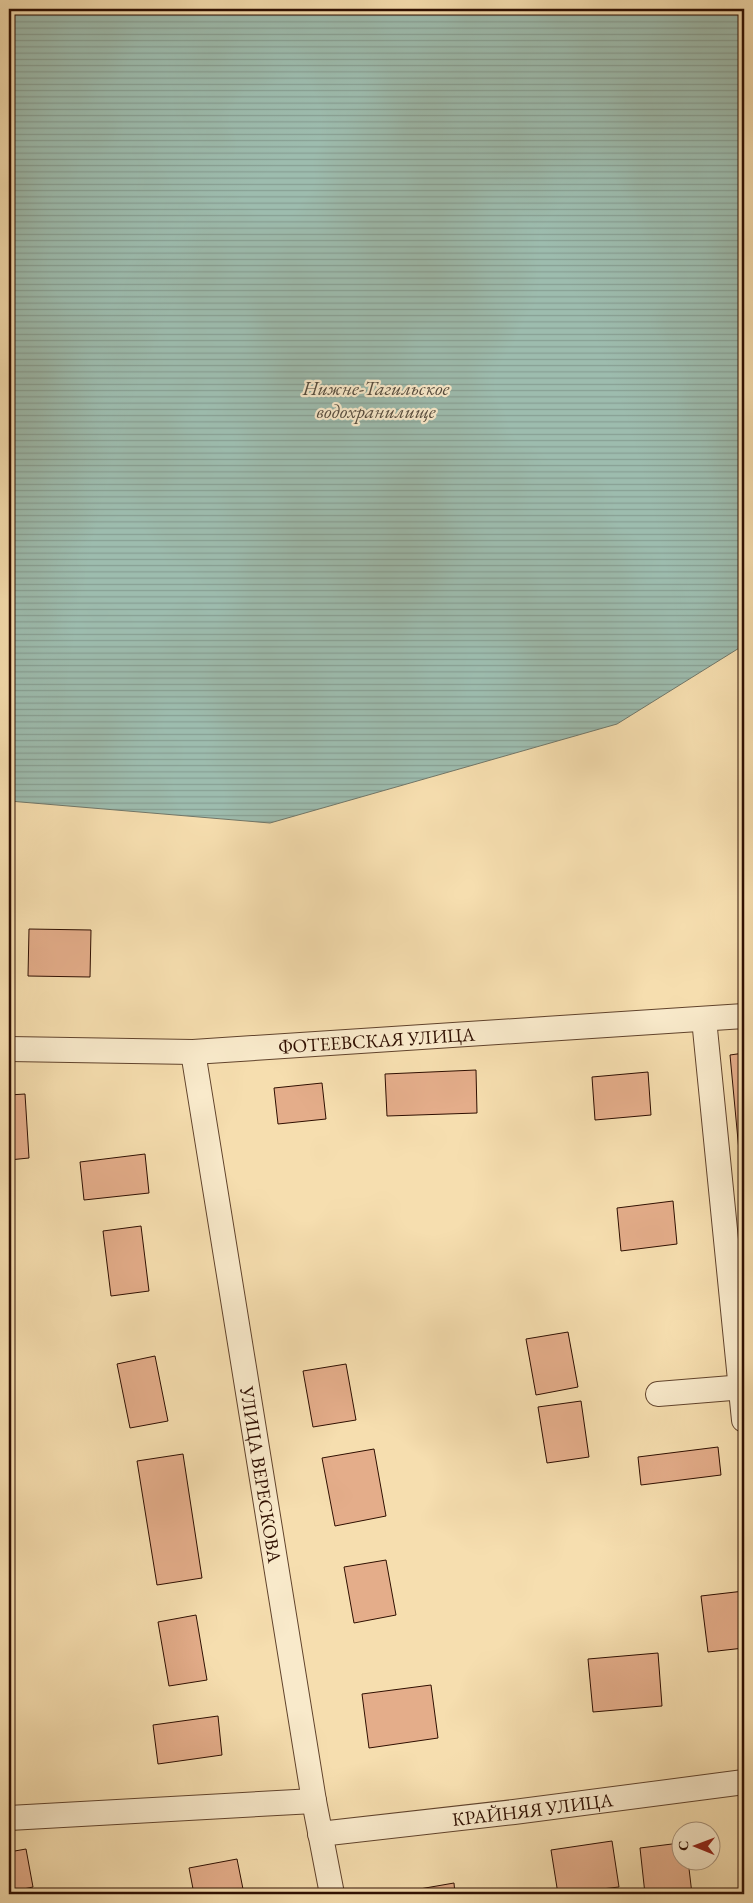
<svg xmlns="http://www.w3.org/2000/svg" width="753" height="1903" viewBox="0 0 753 1903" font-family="'EB Garamond',serif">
	<defs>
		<pattern id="water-rules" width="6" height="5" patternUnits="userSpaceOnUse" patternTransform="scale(1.25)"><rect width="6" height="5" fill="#9dbcae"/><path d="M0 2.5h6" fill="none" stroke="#88a094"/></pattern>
	</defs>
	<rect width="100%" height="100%" fill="#f6deaf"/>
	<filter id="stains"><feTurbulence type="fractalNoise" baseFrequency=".004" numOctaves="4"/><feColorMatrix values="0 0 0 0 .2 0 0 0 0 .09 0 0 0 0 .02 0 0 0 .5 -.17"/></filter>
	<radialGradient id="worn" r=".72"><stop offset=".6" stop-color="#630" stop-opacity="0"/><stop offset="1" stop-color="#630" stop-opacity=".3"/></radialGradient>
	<!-- water -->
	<path fill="url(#water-rules)" stroke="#717769" d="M9 9H744V645L617 724 270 823 9 801Z"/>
	<!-- building -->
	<path fill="#e4ad8a" stroke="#2f0f01" d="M29 929 91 930 90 977 28 976Z
		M744 1053V1150L739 1151 730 1055Z
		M476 1070 477 1113 387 1116 385 1074Z
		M648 1072 651 1115 595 1120 592 1077Z
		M322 1083 326 1119 278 1124 274 1088Z
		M25 1094 29 1158 9 1160V1095Z
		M145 1154 149 1193 84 1200 80 1162Z
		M673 1201 677 1244 621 1251 617 1208Z
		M141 1226 149 1291 111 1296 103 1231Z
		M568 1332 578 1387 536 1395 526 1339Z
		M155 1356 168 1421 130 1428 117 1364Z
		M346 1364 356 1420 313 1427 303 1371Z
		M581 1401 589 1457 547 1463 538 1407Z
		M718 1447 721 1475 641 1485 638 1457Z
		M374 1449 386 1516 335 1526 322 1458Z
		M183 1454 202 1578 157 1585 137 1461Z
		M386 1560 396 1615 354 1623 344 1567Z
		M744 1591V1648L708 1652 701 1596Z
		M196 1615 207 1680 169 1686 158 1622Z
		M658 1653 662 1706 593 1712 588 1659Z
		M431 1685 438 1738 369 1748 362 1694Z
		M218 1716 222 1755 158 1764 153 1725Z
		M612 1841 619 1887 558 1894 551 1850Z
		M680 1843V1860H688L692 1894H645L640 1848Z
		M26 1849 33 1887 9 1892V1852Z
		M237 1859 244 1894H194L189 1868Z
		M454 1883 455 1894H408V1891Z"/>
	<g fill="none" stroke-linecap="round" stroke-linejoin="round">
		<defs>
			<g id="minor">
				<path d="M704 1019 744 1420"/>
				<path id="s1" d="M9 1049 193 1052 744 1016"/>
				<path id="s2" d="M193 1052 314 1801 332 1894"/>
				<path d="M658 1394 744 1387"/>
				<path d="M9 1818 314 1801"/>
				<path id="s3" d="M320 1834 514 1812 744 1782"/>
			</g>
		</defs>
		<!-- minor casing -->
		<use href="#minor" stroke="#61432c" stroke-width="26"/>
		<!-- minor -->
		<use href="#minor" stroke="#f9eacb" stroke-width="24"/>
	</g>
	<g text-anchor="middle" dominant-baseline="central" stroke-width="4.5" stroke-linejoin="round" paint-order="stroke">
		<!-- street labels -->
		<g font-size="19" fill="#2f0f01" stroke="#f9eacb">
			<text stroke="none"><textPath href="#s1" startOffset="368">ФОТЕЕВСКАЯ УЛИЦА</textPath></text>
			<text stroke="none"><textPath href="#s2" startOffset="428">УЛИЦА ВЕРЕСКОВА</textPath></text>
			<text stroke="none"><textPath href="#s3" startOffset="214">КРАЙНЯЯ УЛИЦА</textPath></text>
		</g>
		<!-- water labels -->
		<g font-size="20" font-style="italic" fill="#564c3e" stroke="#f9eacb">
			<text x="376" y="388">Нижне-Тагильское<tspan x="376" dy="23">водохранилище</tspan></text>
		</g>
	</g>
	<!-- margin -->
	<rect width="753" height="1903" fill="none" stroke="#f6deaf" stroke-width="30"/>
	<rect x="10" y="10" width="733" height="1883" fill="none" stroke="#2f0f01" stroke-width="2.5"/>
	<rect x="15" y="15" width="723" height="1873" fill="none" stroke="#2f0f01"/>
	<!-- north arrow -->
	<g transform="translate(696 1846) rotate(271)"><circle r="24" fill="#f9eacb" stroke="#a8927a"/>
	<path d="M0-4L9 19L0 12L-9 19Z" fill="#8f2418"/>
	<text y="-8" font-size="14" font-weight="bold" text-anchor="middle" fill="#2f0f01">С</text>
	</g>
	<rect width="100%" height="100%" filter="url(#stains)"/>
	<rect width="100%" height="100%" fill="url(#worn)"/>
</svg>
